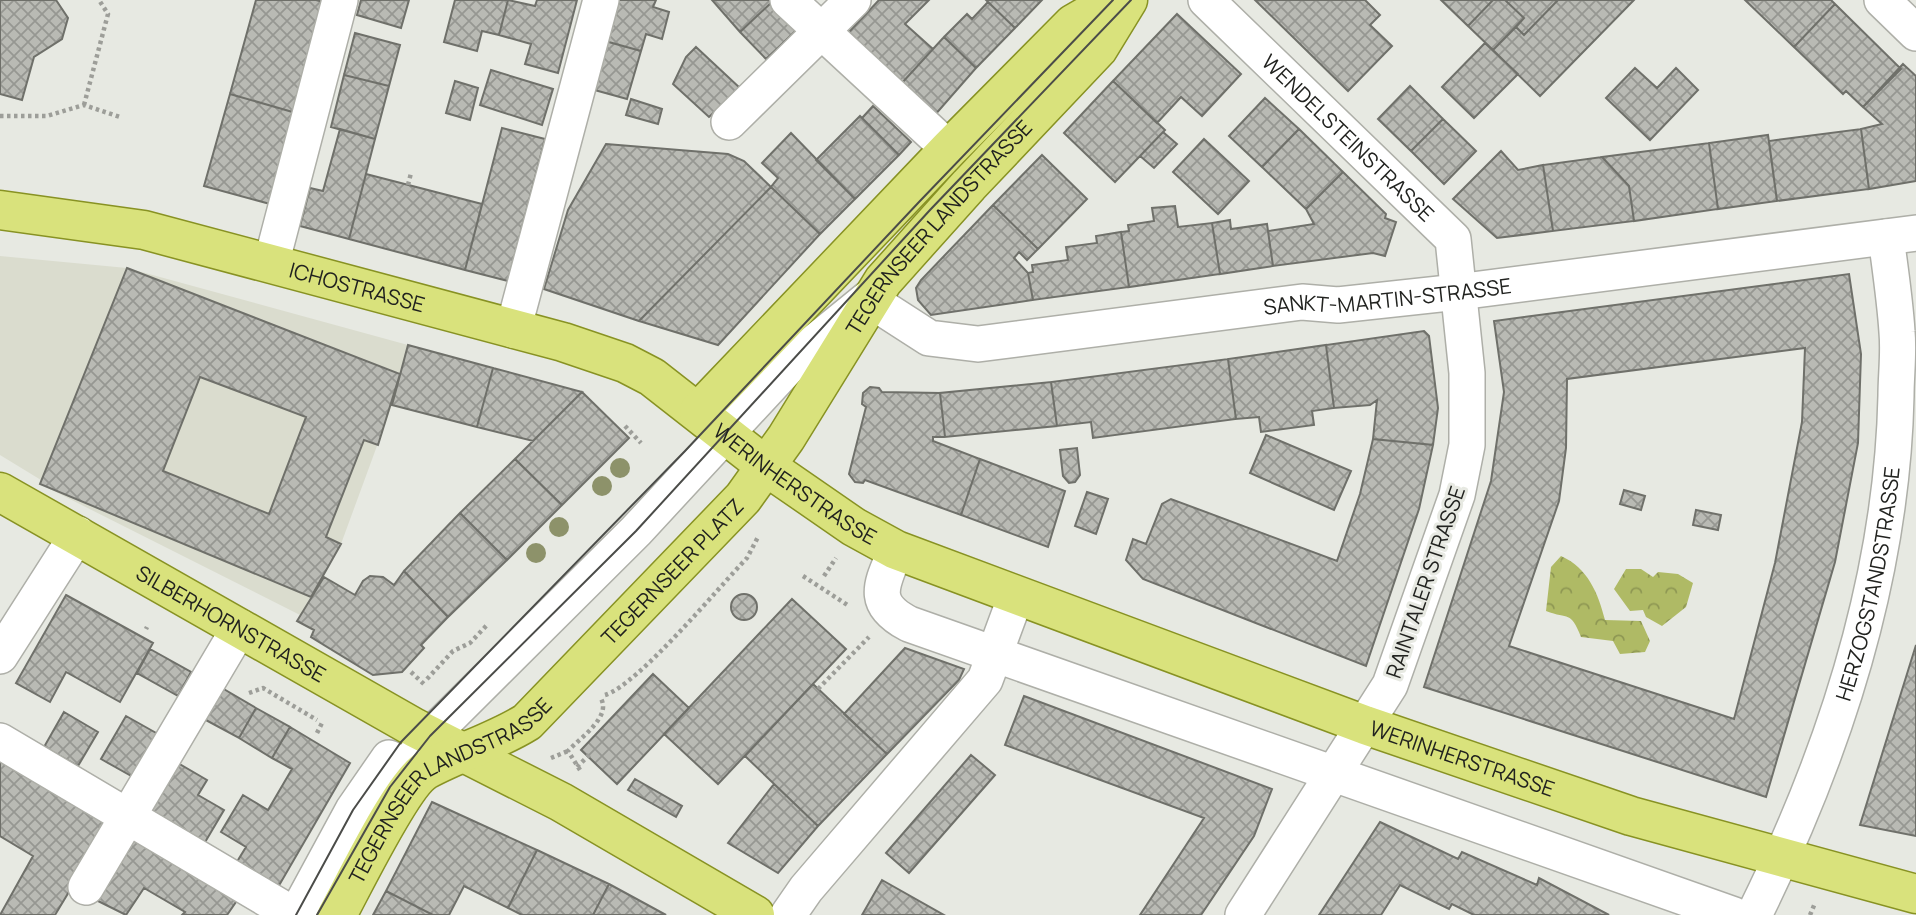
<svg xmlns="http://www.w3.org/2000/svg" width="1916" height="915" viewBox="0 0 1916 915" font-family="Manrope,sans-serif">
	<defs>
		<pattern id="forest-crowns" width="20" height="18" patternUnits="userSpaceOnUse" patternTransform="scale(1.75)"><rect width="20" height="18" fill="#afba65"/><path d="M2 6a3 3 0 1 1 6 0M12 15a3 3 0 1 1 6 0" fill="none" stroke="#8e9753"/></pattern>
		<pattern id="building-cross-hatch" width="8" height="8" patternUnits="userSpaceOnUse" patternTransform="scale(1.75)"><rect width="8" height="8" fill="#b9bab4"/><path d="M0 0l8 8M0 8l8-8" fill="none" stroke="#969792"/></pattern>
	</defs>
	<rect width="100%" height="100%" fill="#e7e9e2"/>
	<!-- built -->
	<path fill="#dadcce" d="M0 256 127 268 408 345 392 405 341 544 300 615 40 484 41 480 0 455Z"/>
	<!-- forest -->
	<path fill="url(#forest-crowns)" d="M1561 556C1588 568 1598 593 1605 620L1641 621 1650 641 1645 652 1620 654 1613 641 1581 637C1570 610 1569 620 1546 611L1551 567Z
		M1626 569H1641L1653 577 1658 572 1678 574 1693 583 1686 607 1662 626 1646 617 1643 610 1630 611 1614 589Z"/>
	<!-- building -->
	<path fill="url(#building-cross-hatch)" stroke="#6f706a" stroke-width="2" fill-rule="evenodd" d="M0 0H56L68 18 62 39 34 57 22 100 0 94Z
		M256 0H316L327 3 296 113 230 94Z
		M361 0H409L401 28 357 15Z
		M455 0H508L499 35 482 31 477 51 444 42Z
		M508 0 535 6 537 0H577L558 73 525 64 531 44 499 35Z
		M617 0H656L653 7 669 12 662 39 646 34 641 51 605 41Z
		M712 0H772L773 1 740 32Z
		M879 0H929L905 24 933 49 901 84 849 32Z
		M986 0H1042L1015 28Z
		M1255 0H1365L1380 15 1370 25 1392 46 1348 91Z
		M1441 0H1493L1468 26Z
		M1493 0H1505L1524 18 1493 50 1468 26Z
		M1505 0H1558L1524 35 1516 27 1524 18Z
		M1558 0H1634L1540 96 1493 50 1516 27 1524 35Z
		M1745 0H1831L1835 4 1794 47Z
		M773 1 799 28 766 59 740 32Z
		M988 2 1015 28 976 68 944 37 967 14 972 19Z
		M1835 4 1901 69 1863 107 1846 91 1843 94 1794 47Z
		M1177 14 1241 74 1202 116 1181 97 1157 123 1113 81Z
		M355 33 400 45 389 86 344 75Z
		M944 37 976 68 934 116 901 84Z
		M605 41 641 51 627 99 591 89Z
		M1485 43 1518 74 1474 118 1442 87Z
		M696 47 741 89 709 117 673 84 686 57Z
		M1903 64 1916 76V181L1869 189 1861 129 1882 124 1863 107Z
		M1635 68 1657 88 1676 68 1698 90 1650 140 1606 98Z
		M491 70 553 89 542 125 480 105Z
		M344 75 389 86 375 139 331 127Z
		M455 81 478 88 470 120 446 113Z
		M1113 81 1165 130 1115 182 1064 133Z
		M1410 86 1443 119 1411 151 1378 119Z
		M230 94 296 113 270 204 204 186Z
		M1265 98 1299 129 1262 167 1229 136Z
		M631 99 662 109 658 124 626 115Z
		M873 106 911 142 899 155 862 118Z
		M860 116 899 155 855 199 816 160Z
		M1443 119 1476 151 1444 184 1411 151Z
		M502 128 545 139 508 281 465 270Z
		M340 129 375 139 349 239 300 226 310 188 323 191Z
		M1299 129 1343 172 1306 209 1262 167Z
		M1861 129 1869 189 1777 201 1769 141Z
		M1163 132 1177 144 1154 168 1140 156Z
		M791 133 855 199 820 234 771 187 778 178 762 163Z
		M1768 135 1777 201 1718 209 1709 143Z
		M1204 139 1249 181 1218 214 1173 172Z
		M1709 143 1718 209 1634 221 1629 186 1602 157Z
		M606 144 728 154 744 161 771 187 639 321 544 289 568 210Z
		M1501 151 1518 170 1543 165 1553 231 1497 238 1453 199Z
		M1042 155 1087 199 1038 249 993 205Z
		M1602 157 1629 186 1634 221 1553 231 1543 165Z
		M1343 172 1386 214 1385 218 1396 222 1385 256 1373 253 1273 266 1268 231 1314 224 1306 209Z
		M366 174 482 204 465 270 349 239Z
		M771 187 820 234 718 345 639 321Z
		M993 205 1038 249 1027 260 1019 252 1014 258 1028 273 1033 300 931 315 918 300 916 288 921 280Z
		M1175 206 1178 227 1212 223 1220 274 1129 287 1121 232 1129 231 1128 225 1154 221 1152 208Z
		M1230 220 1231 229 1267 224 1273 266 1220 274 1212 223Z
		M1121 232 1129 287 1033 300 1028 273 1033 272 1032 265 1068 260 1066 247 1097 243 1096 236Z
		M127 268 400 374 378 445 364 440 326 537 341 544 311 597 40 484ZM200 377 306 417 269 514 163 471Z
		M1849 274 1861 354 1858 443 1835 562 1766 797 1424 687 1491 481 1504 392 1494 321ZM1805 348 1802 422 1775 563 1734 719 1509 646 1559 501 1566 448 1567 379Z
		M1424 331 1429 336 1438 408 1433 445 1373 439 1377 400 1370 405 1334 408 1326 345Z
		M408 345 493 368 477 427 392 405Z
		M1326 345 1334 408 1312 411 1314 425 1261 432 1259 417 1236 419 1228 359Z
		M1228 359 1236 419 1093 438 1091 422 1057 426 1051 382Z
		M493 368 582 392 533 441 477 427Z
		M1051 382 1057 426 945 437 940 393Z
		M870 387 879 388 882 392 940 393 945 437H933V441L980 459 961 515 865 480 863 483 855 482 849 474 866 407 862 404 863 393Z
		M582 392 629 438 562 505 515 459Z
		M1266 435 1351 471 1334 510 1250 473Z
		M1373 439 1433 445 1419 509 1366 666 1143 579 1126 560 1133 539 1146 544 1162 504 1171 499 1337 561 1360 494Z
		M1077 448 1080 475 1075 482 1069 483 1063 476 1060 450Z
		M515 459 562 505 507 560 460 513Z
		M980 459 1065 491 1048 547 961 515Z
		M1624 490 1645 496 1641 510 1620 504Z
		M1087 492 1108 499 1096 534 1075 526Z
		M1696 510 1721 515 1718 530 1693 525Z
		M460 513 507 560 448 617 404 571Z
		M404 571 448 617 421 645 424 648 402 672 373 675 311 637 314 630 297 621 324 577 355 595 363 581 370 576 383 577 394 585Z
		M731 607a13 13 0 1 1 26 0a13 13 0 1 1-26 0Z
		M66 595 153 643 120 702 66 672 50 702 16 683Z
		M792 599 846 649 718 784 664 734Z
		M1916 645V836L1860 825Z
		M905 648 964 669 959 680 887 754 844 714Z
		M150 649 191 672 178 696 137 673Z
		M653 674 689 708 617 784 581 750Z
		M813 684 887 754 818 826 745 756Z
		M222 688 256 708 239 738 204 719Z
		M1024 696 1272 789 1254 836 1201 915H1140L1204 818 1005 745Z
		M256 708 290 727 272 758 239 738Z
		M64 712 98 732 78 766 44 747Z
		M126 716 158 734 133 777 101 759Z
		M290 727 350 763 277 889 235 865 246 847 221 832 243 795 268 810 292 769 272 758Z
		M971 755 995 775 909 873 886 853Z
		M0 756 111 822 55 915H0L33 856 0 836Z
		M176 762 207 780 198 795 224 810 204 844 147 812Z
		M635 779 682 806 676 817 628 790Z
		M774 784 818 826 778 873 728 843Z
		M432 802 537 850 508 908 464 886 449 915H433L386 891Z
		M1380 822 1458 859 1462 852 1537 885 1539 878 1609 915H1474L1452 904 1449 909 1400 885 1381 915H1319Z
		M134 837 238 899 227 915H182L185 912 144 888 126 915 96 900Z
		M537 850 609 884 593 915H522L508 908Z
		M882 880 944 915H862Z
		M609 884 666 915H593Z
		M386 891 433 915H373Z"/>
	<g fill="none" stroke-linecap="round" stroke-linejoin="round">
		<defs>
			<g id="minor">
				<path d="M788 0 949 149"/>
				<path id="s1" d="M1206 0 1453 239 1467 373V445L1457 495 1390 685 1243 915"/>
				<path d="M1882 0 1916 33"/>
				<path d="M729 122 853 0"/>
				<path d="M271 264 340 0"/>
				<path id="s2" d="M870 300 929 338 978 344 1302 302 1338 305 1458 292 1916 233"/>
				<path d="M513 330 601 0"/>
				<path d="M896 550C882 584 869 603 909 624L1734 915"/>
				<path d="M0 656 78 534"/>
				<path d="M0 741 294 915"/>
				<path d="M386 793 430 736 636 531 800 354 869 298"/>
				<path d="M86 887 240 627"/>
				<path d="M296 915 353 810 389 758"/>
				<path d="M788 915 806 889 985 680 1016 596"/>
				<path id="s3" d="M1754 915C1834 754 1892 577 1896 396 1896 375 1899 353 1897 332 1895 300 1890 268 1886 237"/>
			</g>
			<g id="major">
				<path id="s4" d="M0 210 144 230 563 342 625 363 652 377 767 467 854 527 896 550 1365 725 1631 816 1916 894"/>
				<path d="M699 411 949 149 1073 24 1114 0"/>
				<path id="s5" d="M0 492 415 728 561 802 755 915"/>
				<path id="s6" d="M337 915C353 886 402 784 426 770 459 752 495 742 527 722L743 498 786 438 883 281 969 185 1098 49 1128 0"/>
			</g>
		</defs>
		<!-- minor casing -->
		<use href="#minor" stroke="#aeafa8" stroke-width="38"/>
		<!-- major casing -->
		<use href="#major" stroke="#889223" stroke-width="41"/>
		<!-- path -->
		<path stroke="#9d9e99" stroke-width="4.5" stroke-dasharray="3.5 3.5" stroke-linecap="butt" d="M84 105 108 14 99 0
			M0 116H47L84 105 120 117
			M408 185 411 173
			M625 426 641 443
			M803 576 849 606
			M824 576 836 558
			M146 629 147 627
			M411 672 426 686
			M427 679 453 651 470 643 487 625
			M818 689 869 637
			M249 693 263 688 317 720
			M605 695C638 685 719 587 747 558L758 537
			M317 733 322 723
			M551 758 568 751
			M577 767 591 753
			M580 770 568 751C581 737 613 716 600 697
			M1810 915 1815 903"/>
		<!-- minor -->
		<use href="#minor" stroke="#fff" stroke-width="35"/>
		<!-- major -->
		<use href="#major" stroke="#d9e27c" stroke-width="38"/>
		<!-- tram -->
		<path stroke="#4b4c49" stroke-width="2" d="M296 915 353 810 401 742 685 451 919 202 1113 0
			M317 915 390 787 430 736 636 531 930 210 1131 0"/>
	</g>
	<!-- trees -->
	<g fill="#8d926a">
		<circle cx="620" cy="468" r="10"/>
		<circle cx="602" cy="486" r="10"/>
		<circle cx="559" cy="527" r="10"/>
		<circle cx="536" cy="553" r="10"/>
	</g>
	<g text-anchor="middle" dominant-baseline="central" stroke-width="6" stroke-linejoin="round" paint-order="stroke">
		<!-- street labels -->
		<g font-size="21" fill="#21221f" stroke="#e7e9e2">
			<text stroke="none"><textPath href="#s1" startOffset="198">WENDELSTEINSTRASSE</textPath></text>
			<text stroke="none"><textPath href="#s6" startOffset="929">TEGERNSEER LANDSTRASSE</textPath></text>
			<text stroke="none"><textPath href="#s4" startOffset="366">ICHOSTRASSE</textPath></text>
			<text stroke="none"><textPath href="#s2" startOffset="532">SANKT-MARTIN-STRASSE</textPath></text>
			<text stroke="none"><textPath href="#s4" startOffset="854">WERINHERSTRASSE</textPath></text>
			<text stroke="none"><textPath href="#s6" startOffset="492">TEGERNSEER PLATZ</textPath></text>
			<text transform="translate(1425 582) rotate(-71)">RAINTALER STRASSE</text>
			<text stroke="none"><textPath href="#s3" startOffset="352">HERZOGSTANDSTRASSE</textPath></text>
			<text stroke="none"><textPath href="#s5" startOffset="266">SILBERHORNSTRASSE</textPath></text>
			<text stroke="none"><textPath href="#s4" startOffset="1578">WERINHERSTRASSE</textPath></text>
			<text stroke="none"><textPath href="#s6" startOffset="175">TEGERNSEER LANDSTRASSE</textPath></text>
		</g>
	</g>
</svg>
